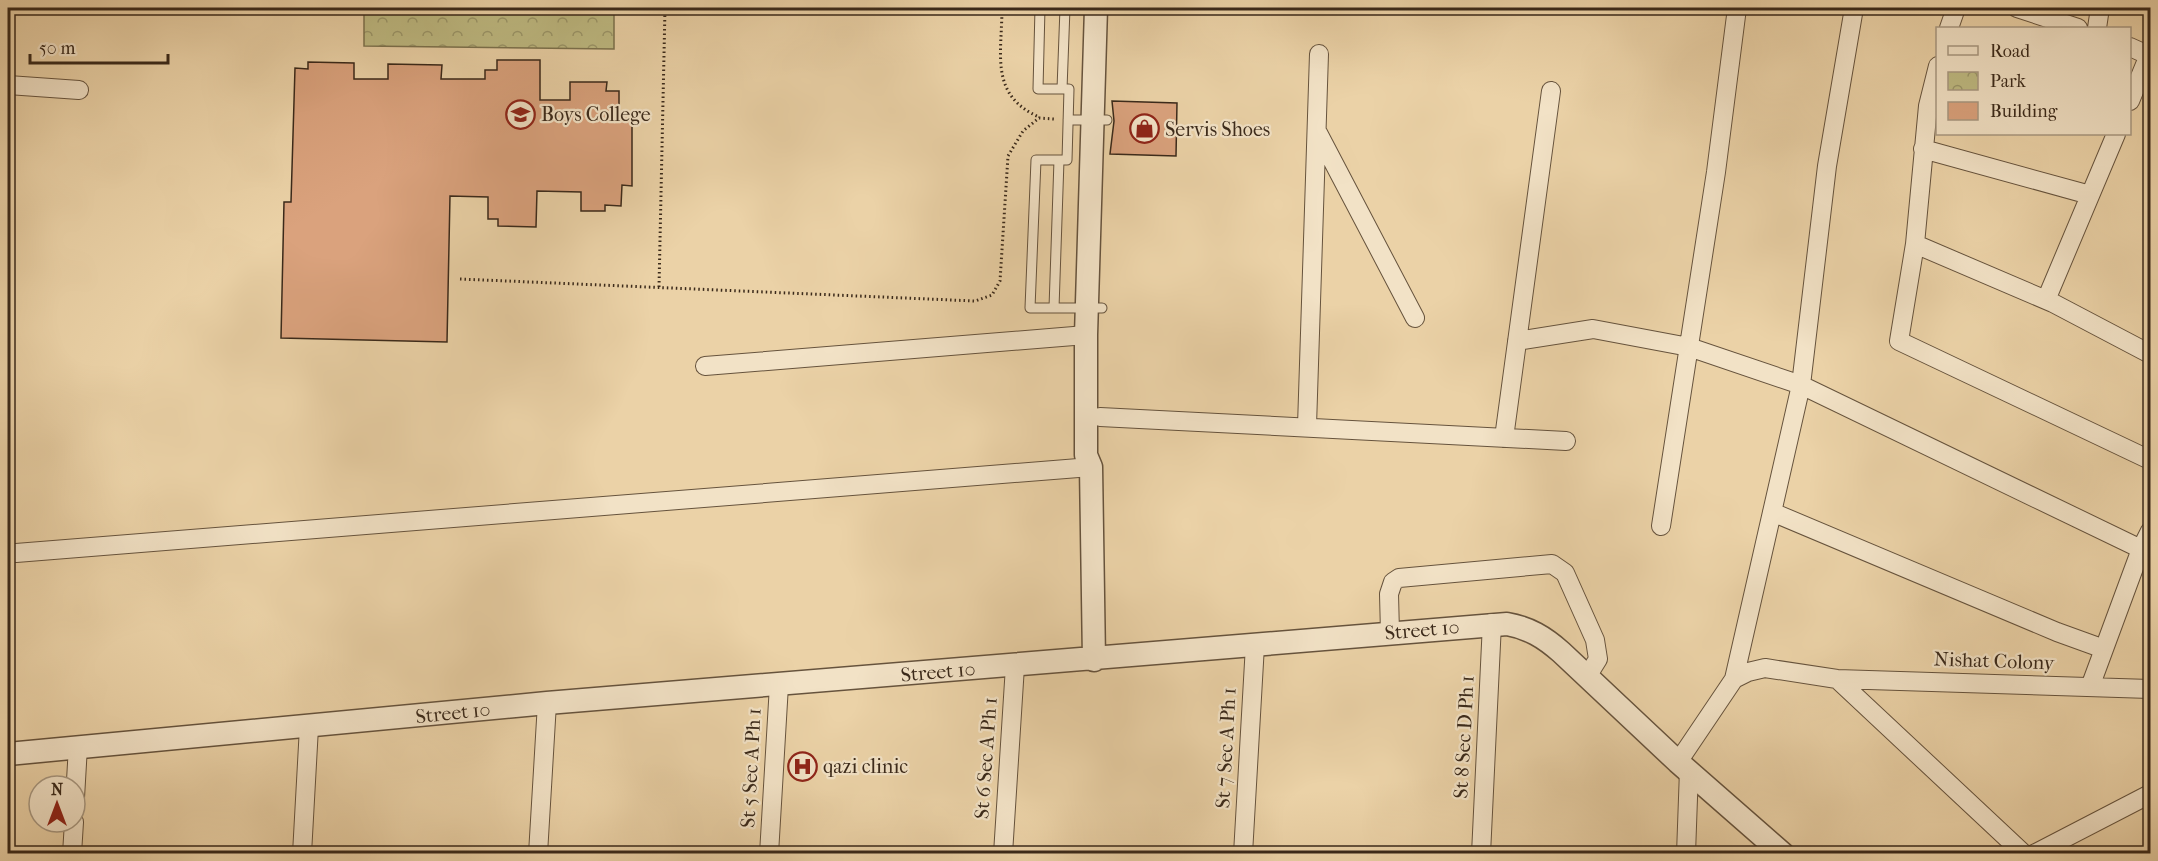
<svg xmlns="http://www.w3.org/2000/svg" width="2158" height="861" viewBox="0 0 2158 861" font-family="'IM FELL French Canon',serif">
	<defs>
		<pattern id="park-crowns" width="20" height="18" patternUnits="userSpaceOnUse" patternTransform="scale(1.5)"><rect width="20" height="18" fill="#beba82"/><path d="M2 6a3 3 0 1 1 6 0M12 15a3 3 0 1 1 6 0" fill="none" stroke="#9b976a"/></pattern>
	</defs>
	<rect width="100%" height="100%" fill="#ebd2a7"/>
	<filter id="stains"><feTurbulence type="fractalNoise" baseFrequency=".00333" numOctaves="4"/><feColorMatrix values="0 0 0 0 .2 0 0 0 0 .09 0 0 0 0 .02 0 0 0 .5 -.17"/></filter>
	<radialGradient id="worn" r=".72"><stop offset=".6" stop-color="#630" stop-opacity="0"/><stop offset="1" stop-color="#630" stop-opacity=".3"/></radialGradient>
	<!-- park -->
	<path fill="url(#park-crowns)" stroke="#7c724e" stroke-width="1.5" d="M364 8H614V49L364 46Z"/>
	<!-- building -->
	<path fill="#daa27d" stroke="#3a291a" stroke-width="1.5" d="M497 60H540V100H570V82H607L606 91H619V113H632V186L622 185 621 206 605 205V211H581V192L537 191 536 227 498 226V219H488V197L450 196 447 342 281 338 284 202H291L295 68 308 69V62L354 63V79H388V64L442 65 441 79H485V70H497Z
		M1112 101 1177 103 1176 156 1110 154 1114 121Z"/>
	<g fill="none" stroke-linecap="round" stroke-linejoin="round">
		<defs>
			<path id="service" d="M1040 8 1038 89H1069L1067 160H1036L1030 308H1102
				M1062 89 1065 8
				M1068 120H1107
				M1054 308 1059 160"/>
			<path id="minor" d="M2017 8 2078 28
				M1949 28 1956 8
				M2097 28 2100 8
				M2130 47 2150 56
				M1938 66 1928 106 1915 244 1899 341 2150 460
				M8 85 79 90
				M2130 101 2149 55
				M1318 133 1415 318
				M1923 149 2090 195
				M1915 244 2053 303 2150 354
				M2046 300 2116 134
				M1517 341 1593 329 1689 347 1801 385 2141 549 2090 687
				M705 366 1086 335
				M1100 417 1566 441
				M1307 426 1319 54
				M1504 438 1551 91
				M1772 512 2057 632 2104 649
				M1661 526 1716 172 1737 8
				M2141 549 2150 531
				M16 553 1091 467
				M1390 633 1389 594 1393 582 1399 578 1552 564 1565 573 1595 640 1598 659 1588 675
				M1734 679 1801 385 1827 166 1854 8
				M1837 679 2024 854
				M1678 762 1734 679 1748 672 1765 668 1837 679 2150 689
				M75 798 78 746
				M72 854 74 822
				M302 854 309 727
				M538 854 547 703
				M769 854 779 685
				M1003 854 1015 666
				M1243 854 1255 645
				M1481 854 1492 623
				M1686 854 1689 770
				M2034 854 2150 794"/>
			<path id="tertiary" d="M1094 660 1091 467 1086 455V335L1096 8
				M8 754 547 703 1507 624C1529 628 1544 637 1561 652L1678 762 1783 854"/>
		</defs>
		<!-- service casing -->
		<use href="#service" stroke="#66533d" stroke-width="11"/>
		<!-- minor casing -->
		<use href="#minor" stroke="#66533d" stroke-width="20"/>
		<!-- tertiary casing -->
		<use href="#tertiary" stroke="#66533d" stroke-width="25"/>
		<!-- path -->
		<path stroke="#3a291a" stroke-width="3" stroke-dasharray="1.5 3" stroke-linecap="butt" d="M1002 8C1002 54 989 95 1039 117
			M460 279 975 301 992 295 1000 281 1008 156 1023 131 1039 118 1054 119
			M659 287 665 8"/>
		<!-- service -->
		<use href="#service" stroke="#f2e2c6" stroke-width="9"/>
		<!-- minor -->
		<use href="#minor" stroke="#f2e2c6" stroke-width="18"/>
		<!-- tertiary -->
		<use href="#tertiary" stroke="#f2e2c6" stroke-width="22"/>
	</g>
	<!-- icons -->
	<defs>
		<symbol id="school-ring" viewBox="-11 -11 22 22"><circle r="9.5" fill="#f2e2c6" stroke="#8f2418" stroke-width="1.5"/><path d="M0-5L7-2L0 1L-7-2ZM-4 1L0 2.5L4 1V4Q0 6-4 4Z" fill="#8f2418"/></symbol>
		<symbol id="shop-ring" viewBox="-11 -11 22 22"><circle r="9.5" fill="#f2e2c6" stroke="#8f2418" stroke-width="1.5"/><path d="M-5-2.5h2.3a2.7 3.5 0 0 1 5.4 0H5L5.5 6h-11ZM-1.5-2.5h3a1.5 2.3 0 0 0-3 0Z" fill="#8f2418"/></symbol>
		<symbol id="hospital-ring" viewBox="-11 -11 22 22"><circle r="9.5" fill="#f2e2c6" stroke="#8f2418" stroke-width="1.5"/><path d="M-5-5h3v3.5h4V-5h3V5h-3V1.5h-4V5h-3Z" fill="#8f2418"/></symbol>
	</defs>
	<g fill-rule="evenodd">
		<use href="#school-ring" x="504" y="98" width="33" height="33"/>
		<use href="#shop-ring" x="1128" y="112" width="33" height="33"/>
		<use href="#hospital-ring" x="786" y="750" width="33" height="33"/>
	</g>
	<g text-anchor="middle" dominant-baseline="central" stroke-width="4.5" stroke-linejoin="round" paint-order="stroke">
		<!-- poi labels -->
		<g font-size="20" fill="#3a291a" stroke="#f2e2c6" text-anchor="start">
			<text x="541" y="114">Boys College</text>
			<text x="1165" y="129">Servis Shoes</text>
			<text x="823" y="766">qazi clinic</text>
		</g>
		<!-- street labels -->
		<g font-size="20" fill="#3a291a" stroke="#f2e2c6">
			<text transform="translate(1422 630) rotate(-5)">Street 10</text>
			<text transform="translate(1994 661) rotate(2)">Nishat Colony</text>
			<text transform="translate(938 672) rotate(-5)">Street 10</text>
			<text transform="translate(453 713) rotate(-6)">Street 10</text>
			<text transform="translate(1464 737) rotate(-87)">St 8 Sec D Ph 1</text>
			<text transform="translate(1226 748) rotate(-87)">St 7 Sec A Ph 1</text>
			<text transform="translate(986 758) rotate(-86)">St 6 Sec A Ph 1</text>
			<text transform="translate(751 768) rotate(-87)">St 5 Sec A Ph 1</text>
		</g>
	</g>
	<!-- margin -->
	<rect width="2158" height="861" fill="none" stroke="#ebd2a7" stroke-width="30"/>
	<rect x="9" y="9" width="2140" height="843" fill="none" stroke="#3a291a" stroke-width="3"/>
	<rect x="15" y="15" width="2128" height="831" fill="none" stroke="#3a291a" stroke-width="1.5"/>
	<!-- legend -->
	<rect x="1936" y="27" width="195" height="108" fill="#f2e2c6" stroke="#a89881" stroke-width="1.5"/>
	<rect x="1948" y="46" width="30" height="9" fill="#f2e2c6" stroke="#a89881" stroke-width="1.5"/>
	<text x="1990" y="57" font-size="18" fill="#3a291a">Road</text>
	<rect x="1948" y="72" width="30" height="18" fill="url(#park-crowns)" stroke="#a89881" stroke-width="1.5"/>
	<text x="1990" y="87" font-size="18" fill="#3a291a">Park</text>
	<rect x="1948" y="102" width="30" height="18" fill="#daa27d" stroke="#a89881" stroke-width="1.5"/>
	<text x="1990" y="117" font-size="18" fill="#3a291a">Building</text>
	<!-- north arrow -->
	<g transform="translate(57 804)"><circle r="28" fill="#f2e2c6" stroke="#a89881" stroke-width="1.5"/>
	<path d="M0-4.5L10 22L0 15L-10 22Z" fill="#8f2418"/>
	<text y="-9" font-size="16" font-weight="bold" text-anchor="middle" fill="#3a291a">N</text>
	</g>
	<!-- scale -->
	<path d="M30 54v9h138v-9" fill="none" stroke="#3a291a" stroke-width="3"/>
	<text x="39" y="54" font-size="18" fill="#3a291a" stroke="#f2e2c6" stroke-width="4.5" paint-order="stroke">50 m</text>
	<rect width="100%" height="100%" filter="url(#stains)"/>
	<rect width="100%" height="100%" fill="url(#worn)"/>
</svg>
